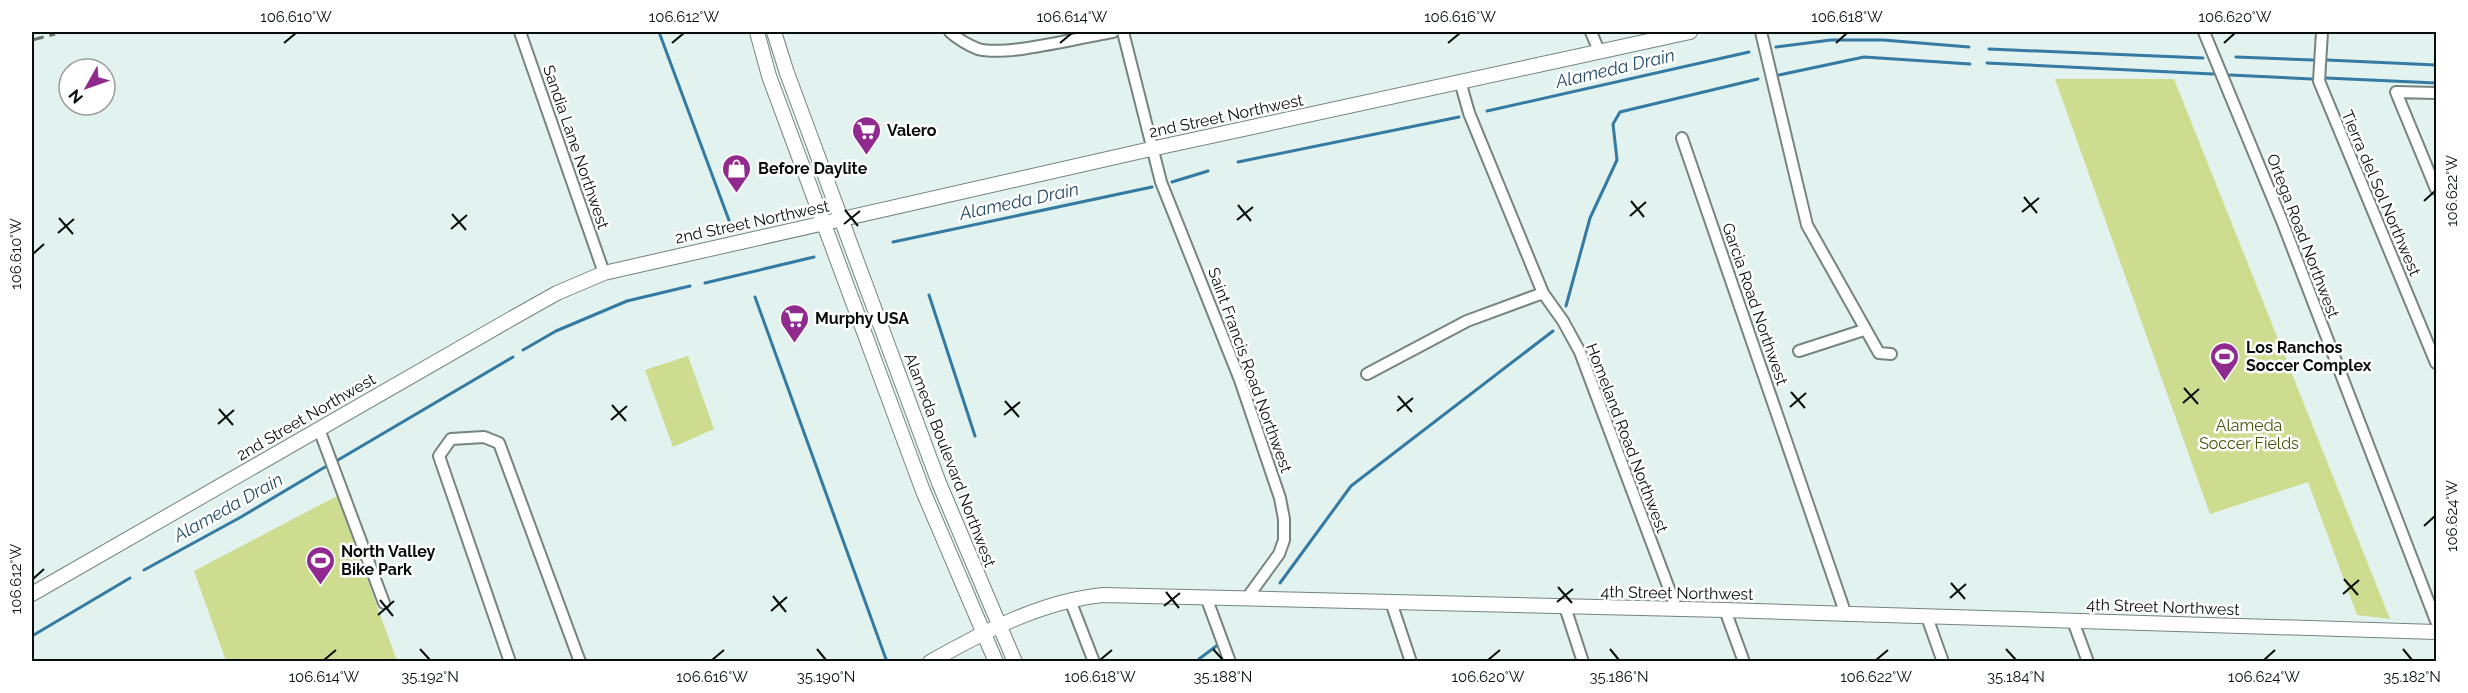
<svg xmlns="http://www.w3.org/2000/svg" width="2468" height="693" viewBox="0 0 2468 693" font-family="Raleway,sans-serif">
	<rect width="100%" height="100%" fill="#e2f2ee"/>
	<!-- green -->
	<path fill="#cddc8e" d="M2055 79H2174L2390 619 2357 615 2308 482 2210 514Z
		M688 356 714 429 673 447 645 370Z
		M337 496 397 661H226L194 571Z"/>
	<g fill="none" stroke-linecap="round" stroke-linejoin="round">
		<!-- stream -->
		<path stroke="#347aa2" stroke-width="3" d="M659 32 730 223
			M1776 47 1831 40H1883L1969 47
			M1989 49 2203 58
			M2236 57 2313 60
			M2327 60 2436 65
			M1987 63 2213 74
			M1779 75 1864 57 1970 64
			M2230 75 2312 79
			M2326 78 2436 83
			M1487 111 1749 52
			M1238 162 1459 117
			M1172 182 1208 171
			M893 242 1152 187
			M705 283 814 257
			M929 295 975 436
			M755 297 887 662
			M1566 306 1590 218 1617 160 1613 124 1620 112 1758 79
			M523 350 556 331 627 301 690 286
			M338 460 513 357
			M144 570 241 517 325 467
			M1280 583 1351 486 1553 331
			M32 636 130 578
			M1199 659 1219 644"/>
		<defs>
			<path id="minor" d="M520 32 604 273
				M950 32C958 39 968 45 978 49 1007 57 1081 37 1113 32
				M1123 32 1161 182 1240 380 1280 498 1284 519V540L1279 554 1247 598
				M1591 32 1599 51
				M1761 32 1807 225 1879 353 1891 354
				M2204 32 2282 221 2436 621
				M2322 32 2319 81 2436 363
				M1460 81 1469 113 1543 293 1563 321 1580 352 1677 610
				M2436 93 2396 92 2436 189
				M1682 138 1846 615
				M1799 351 1864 330
				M1367 374 1467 321 1543 293
				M319 429 384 603
				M1206 597 1230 662
				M1070 600 1094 662
				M1391 602 1411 662
				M1565 607 1583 662
				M1725 610 1744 662
				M1927 617 1943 662
				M2073 621 2088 662
				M510 662 439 456 451 439 484 437 499 443 580 662"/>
			<path id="major" d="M757 32 769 76 923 491 996 662
				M774 32 787 73 939 483 1015 662
				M32 594 516 316 557 293 604 273 1151 149 1690 32
				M930 662C983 632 1042 601 1103 595L1725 610 2436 632"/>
		</defs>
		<!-- minor casing -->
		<use href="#minor" stroke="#768480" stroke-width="14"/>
		<!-- major casing -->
		<use href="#major" stroke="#768480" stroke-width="16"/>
		<!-- minor -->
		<use href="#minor" stroke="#fff" stroke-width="10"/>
		<!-- major -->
		<use href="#major" stroke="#fff" stroke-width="14"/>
		<!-- rail -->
		<path stroke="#68726f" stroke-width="3" stroke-dasharray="12 6" stroke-linecap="butt" d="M32 40 55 34"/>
	</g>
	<!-- ticks -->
	<path fill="none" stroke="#070d0b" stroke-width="2" d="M284 43 296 33M672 43 684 33M1060 43 1072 33M1448 43 1460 33M1836 43 1847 33M2224 43 2235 33M2024 197 2037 213M1631 201 1644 217M2424 201 2435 191M1238 205 1251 221M845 210 858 226M2022 212 2039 198M452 214 466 230M1630 216 1646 202M59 218 73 234M1237 220 1253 207M844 224 860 211M451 229 467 215M58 233 74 219M33 254 44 244M2184 388 2198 404M1791 392 1805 408M1398 396 1412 412M1005 401 1019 417M2183 403 2199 389M612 405 626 421M1790 407 1806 393M219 409 233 425M1397 411 1413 398M1004 415 1020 402M611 420 627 406M218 424 234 410M2424 526 2435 516M33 579 44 569M2344 579 2358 595M1951 583 1965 599M1558 587 1572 603M1166 592 1179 608M2343 594 2359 580M773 596 786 612M1950 598 1966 584M380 600 393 616M1557 602 1573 589M1164 606 1180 593M771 611 787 597M378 615 394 601M420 649 430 660M817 649 826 660M1213 649 1223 660M1610 649 1619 660M2006 649 2016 660M2403 649 2412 660M324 660 336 650M712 660 724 650M1100 660 1112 650M1488 660 1500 650M1876 660 1888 650M2264 660 2275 650"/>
	<!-- icons -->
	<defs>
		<symbol id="supermarket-pin" viewBox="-11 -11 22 30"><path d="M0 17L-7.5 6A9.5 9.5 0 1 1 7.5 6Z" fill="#912a8f" stroke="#fff"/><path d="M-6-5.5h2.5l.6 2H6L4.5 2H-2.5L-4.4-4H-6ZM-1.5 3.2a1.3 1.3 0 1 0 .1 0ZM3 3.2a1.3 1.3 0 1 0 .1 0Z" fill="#fff"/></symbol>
		<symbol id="shop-pin" viewBox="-11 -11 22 30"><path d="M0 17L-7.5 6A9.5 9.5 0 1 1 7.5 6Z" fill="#912a8f" stroke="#fff"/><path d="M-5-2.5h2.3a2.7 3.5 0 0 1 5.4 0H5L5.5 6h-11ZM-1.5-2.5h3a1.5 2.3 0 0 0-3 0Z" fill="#fff"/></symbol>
		<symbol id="stadium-pin" viewBox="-11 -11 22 30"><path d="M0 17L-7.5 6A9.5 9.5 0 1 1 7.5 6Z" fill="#912a8f" stroke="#fff"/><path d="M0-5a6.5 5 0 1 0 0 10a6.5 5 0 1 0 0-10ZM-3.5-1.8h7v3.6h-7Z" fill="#fff"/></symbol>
	</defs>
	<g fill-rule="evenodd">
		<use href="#supermarket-pin" x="850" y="114" width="33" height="45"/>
		<use href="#shop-pin" x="720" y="152" width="33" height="45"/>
		<use href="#supermarket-pin" x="778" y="302" width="33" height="45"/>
		<use href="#stadium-pin" x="2208" y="340" width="33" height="45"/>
		<use href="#stadium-pin" x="304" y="544" width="33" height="45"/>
	</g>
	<g text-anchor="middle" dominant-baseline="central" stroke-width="5" stroke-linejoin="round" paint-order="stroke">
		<!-- street labels -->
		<g font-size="16" fill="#070d0b" stroke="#fff">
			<text transform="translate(1226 116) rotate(-12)">2nd Street Northwest</text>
			<text transform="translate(576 147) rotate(71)">Sandia Lane Northwest</text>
			<text transform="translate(2381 193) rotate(67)">Tierra del Sol Northwest</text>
			<text transform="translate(752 222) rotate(-12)">2nd Street Northwest</text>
			<text transform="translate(2303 236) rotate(69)">Ortega Road Northwest</text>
			<text transform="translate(1755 304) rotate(71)">Garcia Road Northwest</text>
			<text transform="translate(1250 370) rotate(70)">Saint Francis Road Northwest</text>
			<text transform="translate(306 417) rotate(-30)">2nd Street Northwest</text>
			<text transform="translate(1627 438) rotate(69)">Homeland Road Northwest</text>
			<text transform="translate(950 460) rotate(69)">Alameda Boulevard Northwest</text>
			<text transform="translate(1677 593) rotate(1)">4th Street Northwest</text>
			<text transform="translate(2163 607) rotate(2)">4th Street Northwest</text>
		</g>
		<!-- poi labels -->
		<g font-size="16" font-weight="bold" fill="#070d0b" stroke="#fff" text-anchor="start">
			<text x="887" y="130">Valero</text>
			<text x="758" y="168">Before Daylite</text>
			<text x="815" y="318">Murphy USA</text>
			<text x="2246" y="347">Los Ranchos<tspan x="2246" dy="18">Soccer Complex</tspan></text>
			<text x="341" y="551">North Valley<tspan x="341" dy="18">Bike Park</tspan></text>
		</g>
		<!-- park labels -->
		<g font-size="16" fill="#495209" stroke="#fff">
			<text x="2249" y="425">Alameda<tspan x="2249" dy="18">Soccer Fields</tspan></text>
		</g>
		<!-- water labels -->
		<g font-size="18" font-style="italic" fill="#244c65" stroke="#fff">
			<text transform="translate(1615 68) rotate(-13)">Alameda Drain</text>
			<text transform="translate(1019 201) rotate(-12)">Alameda Drain</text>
			<text transform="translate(228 507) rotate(-29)">Alameda Drain</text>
		</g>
	</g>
	<!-- border -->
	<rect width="2468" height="693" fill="none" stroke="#ffffff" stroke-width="66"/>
	<!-- north arrow -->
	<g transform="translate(87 87) rotate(230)"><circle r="28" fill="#ffffff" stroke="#9c9e9d" stroke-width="1.5"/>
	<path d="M0-4.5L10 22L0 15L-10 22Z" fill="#912a8f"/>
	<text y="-9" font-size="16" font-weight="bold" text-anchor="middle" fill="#070d0b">N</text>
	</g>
	<rect x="33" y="33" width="2402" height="627" fill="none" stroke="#070d0b" stroke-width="2"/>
	<g font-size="15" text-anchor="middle" fill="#070d0b">
		<text x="296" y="22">106.610°W</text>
		<text x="684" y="22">106.612°W</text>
		<text x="1072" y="22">106.614°W</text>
		<text x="1460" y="22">106.616°W</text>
		<text x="1847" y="22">106.618°W</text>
		<text x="2235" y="22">106.620°W</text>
		<text transform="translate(2452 191) rotate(-90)" y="5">106.622°W</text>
		<text transform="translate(16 254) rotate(-90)" y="5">106.610°W</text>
		<text transform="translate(2452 516) rotate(-90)" y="5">106.624°W</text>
		<text transform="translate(16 579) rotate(-90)" y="5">106.612°W</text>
		<text x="324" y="682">106.614°W</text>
		<text x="430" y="682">35.192°N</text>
		<text x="712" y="682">106.616°W</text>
		<text x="826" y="682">35.190°N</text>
		<text x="1100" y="682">106.618°W</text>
		<text x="1223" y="682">35.188°N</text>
		<text x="1488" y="682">106.620°W</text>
		<text x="1619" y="682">35.186°N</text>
		<text x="1876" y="682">106.622°W</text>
		<text x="2016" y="682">35.184°N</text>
		<text x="2264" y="682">106.624°W</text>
		<text x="2412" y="682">35.182°N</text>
	</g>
</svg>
